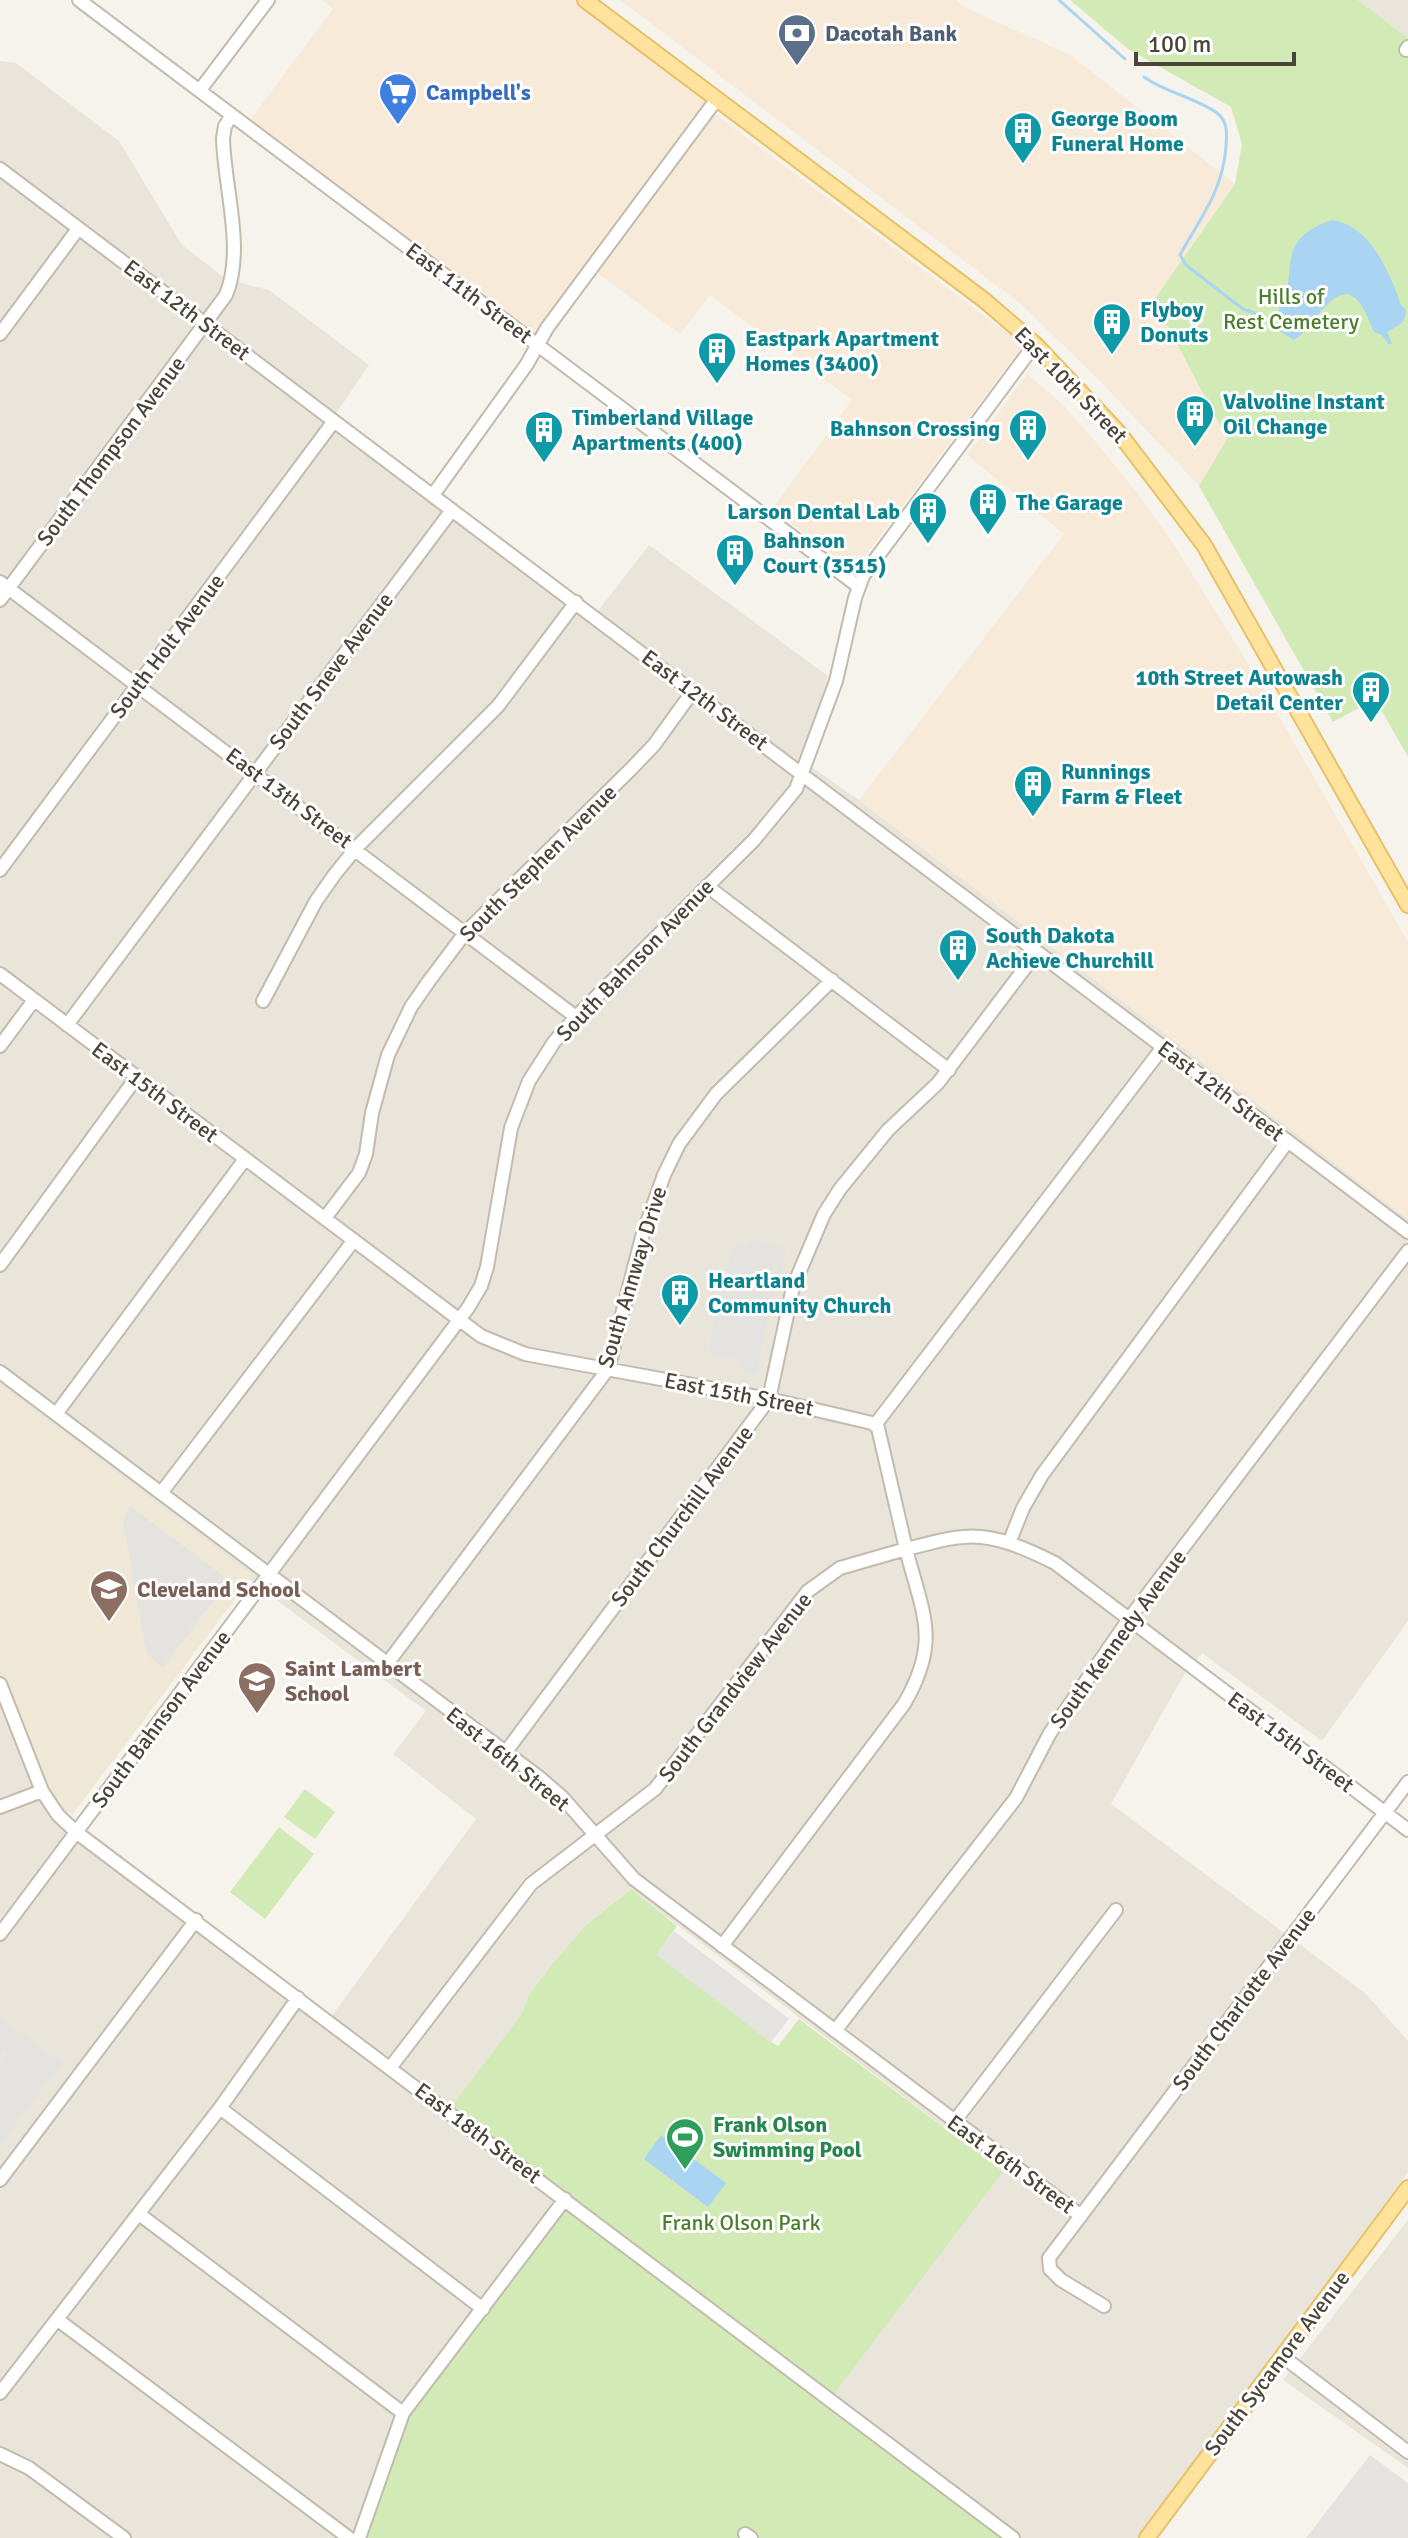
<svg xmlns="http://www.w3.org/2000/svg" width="1408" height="2538" viewBox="0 0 1408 2538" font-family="Signika,sans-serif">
	<rect width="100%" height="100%" fill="#f6f3ec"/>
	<!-- residential -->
	<path fill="#eae5da" d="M1358 0H1408V38Z
		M0 61 16 63 119 141 182 245 226 279 269 290 369 365 335 415 598 611 649 545 828 676 803 761 859 800 1408 1219V1621L1322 1741 1202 1653 1185 1673 1111 1804 1365 1993 1408 2041V2172L1138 2538H1013L829 2399 1003 2172 630 1889 586 1925 553 1963 529 1995 521 2015 453 2104 565 2199 359 2538H0V1666L42 1778 69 1815 76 1842 415 2091 328 2021 476 1819 393 1754 426 1711 251 1581 250 1574 0 1385Z
		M1408 2220V2468L1283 2380Z"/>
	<!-- commercial -->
	<path fill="#f7ead8" d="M322 0H574L709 100 536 333 250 120 333 9Z
		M620 0H956L962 6 1070 55 1235 184 1154 300 1227 439 1199 486 1103 384 1021 304Z
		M715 114 1023 345 854 571 772 509 852 400 710 295 680 334 595 271Z
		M1027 374 1061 403 1094 440 1138 494 1174 545 1257 678 1408 942V1219L859 800 1064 534 967 455Z"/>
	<!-- education -->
	<path fill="#efe8d6" d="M0 1385 250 1574 251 1578 72 1815 60 1805 43 1778 0 1666Z"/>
	<!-- green -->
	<path fill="#d2eab5" d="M1070 0H1358L1408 38V757L1375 699 1333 722 1199 486 1227 439 1154 300 1235 184 1242 144 1231 107 1128 49Z
		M305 1789 335 1812 315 1839 284 1817Z
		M279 1827 314 1854 265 1919 230 1892Z
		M631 1889 677 1926 657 1954 771 2042 778 2046 799 2019 1003 2172 830 2399 1013 2538H359L403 2413 565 2199 453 2104 521 2015 529 1995 553 1963 586 1925Z"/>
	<!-- parking -->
	<path fill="#e5e3e0" d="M751 1238 787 1249 769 1309 757 1373 747 1374 738 1360 708 1353 719 1298 736 1242 747 1246Z
		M130 1506 229 1580 163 1668 147 1654 145 1645 123 1522 125 1514Z
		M674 1931 789 2019 771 2042 656 1955Z
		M0 2017 62 2063 0 2145V2061L7 2052 3 2049 0 2053Z
		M1370 2455 1408 2483V2538H1306Z"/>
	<!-- water -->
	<path fill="#a9d4f2" d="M1332 220C1370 225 1390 273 1401 305L1406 310C1406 323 1398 326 1387 332L1392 343 1389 345 1382 335 1374 332C1369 322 1365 307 1356 299 1335 278 1310 332 1294 340L1279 331 1276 314C1304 277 1268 242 1332 220Z
		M661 2135 726 2183 708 2207 644 2159Z"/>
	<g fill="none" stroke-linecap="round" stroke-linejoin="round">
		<!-- stream -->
		<path stroke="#a9d4f2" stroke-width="3" d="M1059 0 1125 59
			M1144 77C1166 93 1195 97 1217 113 1228 121 1227 135 1226 147 1222 193 1201 216 1180 255L1186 265 1243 309 1255 313"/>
		<defs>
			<path id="minor" d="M79 0 858 586
				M1406 50 1408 47
				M200 90 268 0
				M0 169 1408 1232
				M0 334 78 229
				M433 495 527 364 547 328 716 100
				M0 582 576 1017
				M0 600 226 295C245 249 224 187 223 138L225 126 232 115
				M0 870 334 421
				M707 886 949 1070
				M0 974 481 1336 525 1354 769 1399 872 1423 878 1428 906 1549C925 1545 944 1538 963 1537 995 1534 1027 1549 1055 1563L1408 1830
				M263 1001 316 901 335 874 356 848 498 706 576 602
				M67 1025 452 510
				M0 1046 34 1000
				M325 1218 359 1173 366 1154 372 1113 388 1055 411 1007 429 981 465 933 631 769 654 745 693 691
				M0 1265 136 1078
				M0 1372 540 1778 562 1797 634 1879 1081 2216
				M56 1414 245 1159
				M875 1425 1163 1047
				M161 1493 354 1240
				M1009 1543 1023 1508 1042 1475 1288 1141
				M387 1664 608 1369 642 1237 664 1175 679 1144 716 1094 832 980
				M0 1684 42 1791 58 1815 76 1832 1013 2538
				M505 1753 769 1399 793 1287 824 1214 840 1189 888 1130 938 1083 1037 952
				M0 1807 42 1791
				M0 1934 468 1308 481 1286 487 1267 511 1128 529 1081 554 1042 576 1017 754 840 796 789 836 681 855 598 863 576 1035 344
				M835 2031 1016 1798 1050 1733 1129 1619 1408 1251
				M390 2068 531 1884 655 1789 808 1591 840 1568 906 1549C923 1615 941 1641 904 1704L722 1946
				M220 2108 483 2309
				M954 2122 1116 1910
				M0 2180 196 1920
				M139 2214 403 2413
				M1104 2306 1061 2280 1050 2269 1049 2258 1408 1782
				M58 2320 349 2538
				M1282 2356 1408 2452
				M0 2393 220 2108 298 1998
				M0 2454 29 2468 124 2538
				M745 2534 751 2538
				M359 2538 403 2413 565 2199"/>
			<path id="major" d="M585 0 984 300 1035 344 1119 433 1204 545 1408 905
				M1147 2538 1408 2188"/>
		</defs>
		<!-- minor casing -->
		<use href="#minor" stroke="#c2bbae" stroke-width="16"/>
		<!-- major casing -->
		<use href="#major" stroke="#e6c16a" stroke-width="18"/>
		<!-- minor -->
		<use href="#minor" stroke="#fff" stroke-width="12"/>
		<!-- major -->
		<use href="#major" stroke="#ffe39c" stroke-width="14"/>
	</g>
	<!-- icons -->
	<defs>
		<symbol id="bank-pin" viewBox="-11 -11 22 30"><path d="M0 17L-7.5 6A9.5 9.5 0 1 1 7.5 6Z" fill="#5c6f8a" stroke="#fff"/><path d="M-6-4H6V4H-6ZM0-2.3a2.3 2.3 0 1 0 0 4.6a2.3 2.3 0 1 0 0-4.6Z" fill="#fff"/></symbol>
		<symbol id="supermarket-pin" viewBox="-11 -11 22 30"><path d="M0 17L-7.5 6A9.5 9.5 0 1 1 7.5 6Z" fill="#3f7fe0" stroke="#fff"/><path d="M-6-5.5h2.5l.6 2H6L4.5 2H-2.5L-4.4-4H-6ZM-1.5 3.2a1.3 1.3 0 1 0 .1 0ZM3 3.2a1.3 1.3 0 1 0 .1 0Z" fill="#fff"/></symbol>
		<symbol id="building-pin" viewBox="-11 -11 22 30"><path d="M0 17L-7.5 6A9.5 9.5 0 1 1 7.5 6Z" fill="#0f9aa8" stroke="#fff"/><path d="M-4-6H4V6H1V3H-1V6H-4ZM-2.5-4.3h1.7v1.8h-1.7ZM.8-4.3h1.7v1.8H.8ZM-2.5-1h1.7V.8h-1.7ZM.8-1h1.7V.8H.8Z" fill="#fff"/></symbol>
		<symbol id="school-pin" viewBox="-11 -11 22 30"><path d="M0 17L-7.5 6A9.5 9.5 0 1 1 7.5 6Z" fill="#8d6e63" stroke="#fff"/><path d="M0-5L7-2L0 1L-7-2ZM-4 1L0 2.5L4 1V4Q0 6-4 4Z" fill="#fff"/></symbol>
		<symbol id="stadium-pin" viewBox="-11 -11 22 30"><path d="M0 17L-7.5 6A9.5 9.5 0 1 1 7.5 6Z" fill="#2e9e5b" stroke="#fff"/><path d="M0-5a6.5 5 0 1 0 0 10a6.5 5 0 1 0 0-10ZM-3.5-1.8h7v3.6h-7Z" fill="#fff"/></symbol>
	</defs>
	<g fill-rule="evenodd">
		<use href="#bank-pin" x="775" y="11" width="44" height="60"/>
		<use href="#supermarket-pin" x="376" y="70" width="44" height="60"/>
		<use href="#building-pin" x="1001" y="109" width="44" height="60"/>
		<use href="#building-pin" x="1090" y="300" width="44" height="60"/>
		<use href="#building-pin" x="695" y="329" width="44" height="60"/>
		<use href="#building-pin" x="1173" y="392" width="44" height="60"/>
		<use href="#building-pin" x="1006" y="406" width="44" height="60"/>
		<use href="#building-pin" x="522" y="408" width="44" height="60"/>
		<use href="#building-pin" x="966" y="480" width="44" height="60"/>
		<use href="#building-pin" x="906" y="489" width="44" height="60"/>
		<use href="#building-pin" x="713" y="531" width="44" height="60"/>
		<use href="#building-pin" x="1349" y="668" width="44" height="60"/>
		<use href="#building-pin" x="1011" y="762" width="44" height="60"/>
		<use href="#building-pin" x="936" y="926" width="44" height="60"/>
		<use href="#building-pin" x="658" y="1271" width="44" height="60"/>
		<use href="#school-pin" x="87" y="1567" width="44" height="60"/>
		<use href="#school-pin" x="235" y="1659" width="44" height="60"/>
		<use href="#stadium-pin" x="663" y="2115" width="44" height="60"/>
	</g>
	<g text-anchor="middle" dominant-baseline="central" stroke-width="6" stroke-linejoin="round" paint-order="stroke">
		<!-- service labels -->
		<g font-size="22" font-weight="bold" fill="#4e5e75" stroke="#fff" text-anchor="start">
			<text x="825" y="33">Dacotah Bank</text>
		</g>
		<!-- shop labels -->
		<g font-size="22" font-weight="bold" fill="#366cbe" stroke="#fff" text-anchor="start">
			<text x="426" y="92">Campbell's</text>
		</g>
		<!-- culture labels -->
		<g font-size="22" font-weight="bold" fill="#0d838f" stroke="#fff" text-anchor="start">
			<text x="1051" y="118">George Boom<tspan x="1051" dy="25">Funeral Home</tspan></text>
			<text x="1140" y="309">Flyboy<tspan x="1140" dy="25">Donuts</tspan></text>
			<text x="745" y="338">Eastpark Apartment<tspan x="745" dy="25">Homes (3400)</tspan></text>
			<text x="1223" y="401">Valvoline Instant<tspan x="1223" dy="25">Oil Change</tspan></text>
			<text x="572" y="417">Timberland Village<tspan x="572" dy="25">Apartments (400)</tspan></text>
			<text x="1000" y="428" text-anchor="end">Bahnson Crossing</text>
			<text x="1016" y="502">The Garage</text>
			<text x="900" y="511" text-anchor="end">Larson Dental Lab</text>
			<text x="763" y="540">Bahnson<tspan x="763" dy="25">Court (3515)</tspan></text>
			<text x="1343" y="677" text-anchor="end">10th Street Autowash<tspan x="1343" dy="25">Detail Center</tspan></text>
			<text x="1061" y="771">Runnings<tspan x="1061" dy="25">Farm &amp; Fleet</tspan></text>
			<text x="986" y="935">South Dakota<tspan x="986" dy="25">Achieve Churchill</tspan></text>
			<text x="708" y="1280">Heartland<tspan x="708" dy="25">Community Church</tspan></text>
		</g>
		<!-- street labels -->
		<g font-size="22" fill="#4b4439" stroke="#fff">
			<text transform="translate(469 293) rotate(37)">East 11th Street</text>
			<text transform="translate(187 310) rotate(37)">East 12th Street</text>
			<text transform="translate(1071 385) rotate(46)">East 10th Street</text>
			<text transform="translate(111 451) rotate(-53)">South Thompson Avenue</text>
			<text transform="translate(167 646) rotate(-53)">South Holt Avenue</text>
			<text transform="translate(331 671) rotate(-53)">South Sneve Avenue</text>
			<text transform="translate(705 700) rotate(37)">East 12th Street</text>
			<text transform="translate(289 798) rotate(37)">East 13th Street</text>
			<text transform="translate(538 863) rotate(-45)">South Stephen Avenue</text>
			<text transform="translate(635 960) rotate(-46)">South Bahnson Avenue</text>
			<text transform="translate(1221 1091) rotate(37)">East 12th Street</text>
			<text transform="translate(155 1092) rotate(37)">East 15th Street</text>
			<text transform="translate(632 1277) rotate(-73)">South Annway Drive</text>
			<text transform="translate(739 1394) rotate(11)">East 15th Street</text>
			<text transform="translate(682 1516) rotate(-53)">South Churchill Avenue</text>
			<text transform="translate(1118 1639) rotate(-54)">South Kennedy Avenue</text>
			<text transform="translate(735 1687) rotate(-52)">South Grandview Avenue</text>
			<text transform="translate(161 1719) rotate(-53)">South Bahnson Avenue</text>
			<text transform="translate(1291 1742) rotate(37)">East 15th Street</text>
			<text transform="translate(508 1759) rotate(39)">East 16th Street</text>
			<text transform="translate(1244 1999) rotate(-53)">South Charlotte Avenue</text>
			<text transform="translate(478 2133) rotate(37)">East 18th Street</text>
			<text transform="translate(1011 2164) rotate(36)">East 16th Street</text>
			<text transform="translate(1277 2363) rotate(-53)">South Sycamore Avenue</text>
		</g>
		<!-- park labels -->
		<g font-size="22" fill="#4a7f2a" stroke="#fff">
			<text x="1291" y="296">Hills of<tspan x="1291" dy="25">Rest Cemetery</tspan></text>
			<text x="741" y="2222">Frank Olson Park</text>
		</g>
		<!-- education labels -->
		<g font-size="22" font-weight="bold" fill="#785e54" stroke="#fff" text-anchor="start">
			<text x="137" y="1589">Cleveland School</text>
			<text x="285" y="1668">Saint Lambert<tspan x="285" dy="25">School</tspan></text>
		</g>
		<!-- leisure labels -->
		<g font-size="22" font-weight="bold" fill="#27864d" stroke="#fff" text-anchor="start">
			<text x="713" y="2124">Frank Olson<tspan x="713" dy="25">Swimming Pool</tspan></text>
		</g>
	</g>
	<!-- scale -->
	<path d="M1136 52v12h158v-12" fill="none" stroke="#4b4439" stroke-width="4"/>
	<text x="1148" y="52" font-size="24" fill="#4b4439" stroke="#ffffff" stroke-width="6" paint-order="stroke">100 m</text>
</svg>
